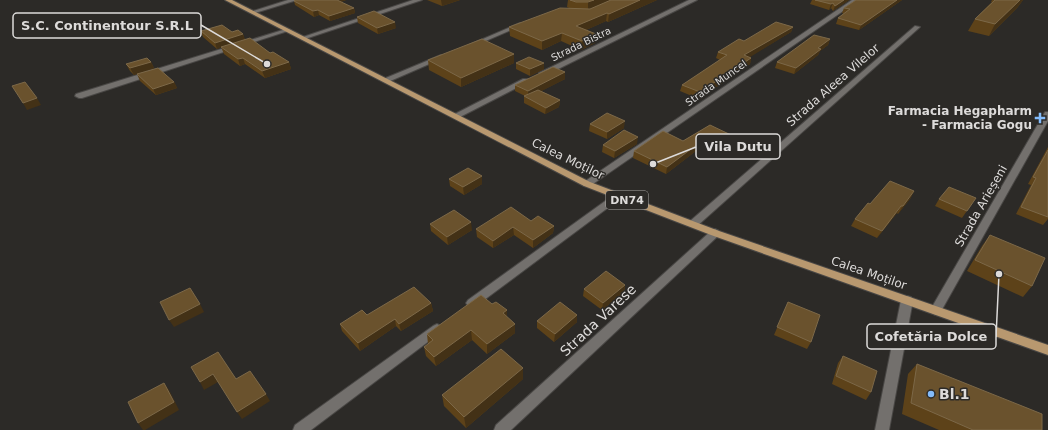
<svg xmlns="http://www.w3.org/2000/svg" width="1048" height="430" viewBox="0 0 1048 430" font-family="'DejaVu Sans',sans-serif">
	<rect width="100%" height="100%" fill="#2c2a27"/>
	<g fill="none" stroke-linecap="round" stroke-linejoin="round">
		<defs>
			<path id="minor" d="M288 0H297L255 13 250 12Z
				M413 0H422L305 39 300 38Z
				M689 0H697L546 75H543L539 73Z
				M852 0H859L590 186H584L582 184 584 182Z
				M520 23 525 24 474 46 469 45Z
				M915 26 920 27 697 226H689L688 224 689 222Z
				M286 29 291 30 82 98H79L75 96 76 94Z
				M441 55 443 56V58L388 82H385L381 80Z
				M523 79H529L530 81 458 118H455L451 116Z
				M1045 112H1048V121L940 313 936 315 932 313 930 310 932 307Z
				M618 193 621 194 623 196 621 198 476 306 472 308 468 306 466 303 468 300 615 194Z
				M715 229 719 231 720 233 719 235 511 430H494L496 425 711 231Z
				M907 296 911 297 913 300 889 430H875L901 300 903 297Z
				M437 324 441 326 443 329 441 332 311 430H293L295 425 433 326Z"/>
			<path id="primary" d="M225 0H232L590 182 719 231 1048 345V355L711 235 584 186Z"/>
		</defs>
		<!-- minor casing -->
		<use href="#minor" stroke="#494745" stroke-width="2"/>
		<!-- primary casing -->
		<use href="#primary" stroke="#494745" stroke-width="2"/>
		<!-- minor -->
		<use href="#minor" fill="#73706d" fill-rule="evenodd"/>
		<!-- primary -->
		<use href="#primary" fill="#b8986f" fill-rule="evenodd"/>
	</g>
	<!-- wall -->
	<path fill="#5d4219" d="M295 0H346L341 2 354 8 355 13 330 21 319 15 314 17 295 5 294 1Z
		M427 0H460L442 6Z
		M568 0H657L608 22 606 21 586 30 596 34 595 43 581 50 561 41 542 50 510 36 509 27 571 9 567 7Z
		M812 0H849L833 11 831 8 829 10 810 4Z
		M856 0H902L859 30 836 24 838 18 844 14 842 13 844 8Z
		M992 0H1023L1017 8 989 36 968 31 975 19 992 2H991Z
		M357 17 396 28 378 34 358 23Z
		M793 27 791 32 749 57 751 58 750 64 699 99 680 91 682 85 720 60 716 58 718 52 744 41Z
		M201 31 232 32 243 34 245 40 289 62 291 69 265 78 245 64 240 66 224 54 221 47 217 49 203 37Z
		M830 39 828 45 820 51 818 55 794 74 775 68 777 62Z
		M514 54V63L461 87 429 70 428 60Z
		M151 62 154 68 134 75 130 71 126 64Z
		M516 63H544V69L530 76 516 69Z
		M565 72V79L541 91 560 100 559 107 545 114 524 103V96H525L515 91V85Z
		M137 74 174 82 177 88 156 95 140 81Z
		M590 124 624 128 607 139 589 131Z
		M710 125 731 135 729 142 717 150 705 144 666 174 633 158 634 151 683 141Z
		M637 144 614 158 602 152 603 145Z
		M1048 147V219L1043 225 1016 214 1031 185 1028 184Z
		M449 179 482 184 464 195 450 186Z
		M914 191 910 199 898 214 897 213 877 238 851 226 855 219Z
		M939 199 971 205 962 218 935 206Z
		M531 221 554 226 553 233 533 248 514 235 493 248 477 237 476 229Z
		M430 224 472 230 448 245 431 231Z
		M990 235 1032 286 1023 297 967 271 982 246Z
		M625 285 624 292 602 310 583 296 584 289Z
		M788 302 811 342 807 349 774 335Z
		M431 303 433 311 401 331 396 326 360 351 342 331 340 324 367 315Z
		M492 304 507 310V317L515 333 487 354 472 340 436 366 426 356 424 347 428 344 427 334Z
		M577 315V322L554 342 537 328V321Z
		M843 356 871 392 866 400 832 384 838 363Z
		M917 364 1042 430H939L902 414 908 374Z
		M523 379 466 428 444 406 442 395Z"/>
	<!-- shaded-wall -->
	<path fill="#433116" d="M335 0H346L335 4Z
		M441 0H460L442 6Z
		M594 0H612L588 10V2Z
		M640 0H657L608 22 609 14Z
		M844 0H849L833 11 835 6Z
		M897 0H902L859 30 861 25Z
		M1020 0H1023L1017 8 989 36 995 24Z
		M833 3 831 8 829 10 831 4Z
		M354 8 355 13 330 21 329 16Z
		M318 10 319 15 314 17 313 11Z
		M607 13 606 21 575 35 576 26Z
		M395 22 396 28 378 34 377 28Z
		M793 27 791 32 742 62 744 55Z
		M562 33 561 41 542 50V41Z
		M243 34 245 40 217 49 215 43Z
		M596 34 595 43 581 50 582 41Z
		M830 39 828 45 820 51 818 55 794 74 796 68 818 48Z
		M514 54V63L461 87V78Z
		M243 58 245 64 240 66 238 59Z
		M751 58 750 64 699 99 700 92Z
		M151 62 154 68 134 75 130 68Z
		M289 62 291 69 265 78 262 71Z
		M544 63V69L530 76V69Z
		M565 72V79L528 98V91Z
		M174 82 177 88 156 95 153 89Z
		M37 98 41 105 27 110 23 103Z
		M560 100 559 107 545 114 546 108Z
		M625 121 624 128 607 139V132Z
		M731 135 729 142 717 150 718 143Z
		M638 137 637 144 614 158 615 151Z
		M707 137 705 144 666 174 667 167Z
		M482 176V184L464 195 463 187Z
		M914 191 910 199 898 214 903 206Z
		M901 206 897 213 877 238 882 231Z
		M471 222 472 230 448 245 447 237Z
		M554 226 553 233 533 248V240Z
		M513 227 514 235 493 248V241Z
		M625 285 624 292 602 310 603 303Z
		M431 303 433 311 401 331 399 324Z
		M200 304 204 312 174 327 169 320Z
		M507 310V320L503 313Z
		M577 315V322L554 342 555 334Z
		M395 319 396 326 360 351 358 343Z
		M515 324V333L487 354V344Z
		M471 330 472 340 436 366 434 357Z
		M523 368V379L466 428 464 417Z
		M213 374 218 382 204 390 200 382Z
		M164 383 169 390 179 410 145 430H143L138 423Z
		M266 394 270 401 242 419 237 412Z"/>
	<!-- building -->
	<path fill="#6a522d" stroke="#7c6848" d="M295 0H337L354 8 329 16 318 10 313 11 294 1Z
		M570 0H594L588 2H576Z
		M611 0H640L609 14 607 13 576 26 596 34 582 41 562 33 542 41 509 27 560 8 590 9Z
		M815 0H844L835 6 833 3 831 4Z
		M856 0H897L861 25 838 18 850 9 844 8Z
		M995 0H1020L995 24 975 19Z
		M374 11 395 22 377 28 357 17Z
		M776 22 793 27 744 55 751 58 700 92 682 85 727 55 718 52 739 39 744 41Z
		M222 25 232 32 238 30 243 34 215 43 201 31Z
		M814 35 830 39 818 48 821 49 796 68 777 62Z
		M250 38 270 53 273 52 289 62 262 71 243 58 238 59 221 47Z
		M482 39 514 54 461 78 428 60Z
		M529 57 544 63 530 69 516 63Z
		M147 58 151 62 130 68 126 64Z
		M553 67 565 72 528 91 515 85Z
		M158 68 174 82 153 89 137 74Z
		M25 82 37 98 23 103 12 86Z
		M538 90 560 100 546 108 524 96Z
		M607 113 625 121 607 132 590 124Z
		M710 125 731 135 718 143 707 137 667 167 634 151 663 131 683 141Z
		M624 130 638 137 615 151 603 145Z
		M1048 150V217L1021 207 1036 178 1033 177Z
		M468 168 482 176 463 187 449 179Z
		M890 181 914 191 903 206H901L882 231 855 219 868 203 870 204Z
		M949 187 976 198 967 211 939 199Z
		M511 207 531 221 538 216 554 226 533 240 513 227 493 241 476 229Z
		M454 210 471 222 447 237 430 224Z
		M990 235 1045 258 1032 286 975 260Z
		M606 271 625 285 603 303 584 289Z
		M414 287 431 303 399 324 395 319 358 343 340 324 362 310 367 315Z
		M190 288 200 304 169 320 160 302Z
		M481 295 492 304 496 302 507 310 503 313 515 324 487 344 471 330 434 357 424 347 433 340 427 334Z
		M560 302 577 315 555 334 537 321Z
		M788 302 820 315 811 342 777 327Z
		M501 349 523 368 464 417 442 395Z
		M218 352 236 379 250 371 266 394 237 412 213 374 200 382 191 367Z
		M843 356 877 371 871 392 836 376Z
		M917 364 1042 414V430H973L911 403Z
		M164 383 174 402 138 423 128 402Z"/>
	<!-- markers -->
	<g fill="#84bcfb" stroke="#2c2a27" stroke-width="1.5">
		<path d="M1038 112h4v4h4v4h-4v4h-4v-4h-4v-4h4z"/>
		<circle cx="931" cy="394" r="4"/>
	</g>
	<g text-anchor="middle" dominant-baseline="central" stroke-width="3" stroke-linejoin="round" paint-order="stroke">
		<!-- far-street labels -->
		<g font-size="10" fill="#dddbda" stroke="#2c2a27">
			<text transform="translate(581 44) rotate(-26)">Strada Bistra</text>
			<text transform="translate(716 83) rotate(-35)">Strada Muncel</text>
		</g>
		<!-- shield labels -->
		<rect fill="#2c2a27" stroke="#a8a6a4" stroke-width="1" x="606" y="191" width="42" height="18" rx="3"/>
		<g font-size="11" font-weight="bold" fill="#dddbda">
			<text x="627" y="200">DN74</text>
		</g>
		<!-- street labels -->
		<g font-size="12" fill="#dddbda" stroke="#2c2a27">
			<text transform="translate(833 85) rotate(-41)">Strada Aleea Vilelor</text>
			<text transform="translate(568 159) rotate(26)">Calea Moților</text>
			<text transform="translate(981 206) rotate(-60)">Strada Arieșeni</text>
			<text transform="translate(869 273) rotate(19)">Calea Moților</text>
		</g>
		<!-- poi labels -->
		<g font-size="12" font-weight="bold" fill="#dddbda" stroke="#2c2a27" text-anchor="end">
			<text x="1032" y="111">Farmacia Hegapharm<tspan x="1032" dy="14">- Farmacia Gogu</tspan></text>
		</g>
		<!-- near-street labels -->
		<g font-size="14" fill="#dddbda" stroke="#2c2a27">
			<text transform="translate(598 320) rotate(-43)">Strada Varese</text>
		</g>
		<!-- near-poi labels -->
		<g font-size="14" font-weight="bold" fill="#dddbda" stroke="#2c2a27" text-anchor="start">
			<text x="939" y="394">Bl.1</text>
		</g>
	</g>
	<!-- callouts -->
	<path fill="none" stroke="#dddbda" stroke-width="1.5" d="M267 64L201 25M653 164L696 147M999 274L996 337"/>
	<g fill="#dddbda" stroke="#2c2a27" stroke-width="1.5">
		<circle cx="267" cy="64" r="4"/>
		<circle cx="653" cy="164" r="4"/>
		<circle cx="999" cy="274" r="4"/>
	</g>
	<g fill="#2c2a27" stroke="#dddbda" stroke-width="1.5">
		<rect x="13" y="13" width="188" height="25" rx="4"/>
		<rect x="696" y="134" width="84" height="25" rx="4"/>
		<rect x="867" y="324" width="129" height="25" rx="4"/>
	</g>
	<g font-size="13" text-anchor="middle" font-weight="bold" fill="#dddbda">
		<text x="107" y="30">S.C. Continentour S.R.L</text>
		<text x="738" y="151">Vila Dutu</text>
		<text x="931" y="341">Cofetăria Dolce</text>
	</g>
</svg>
